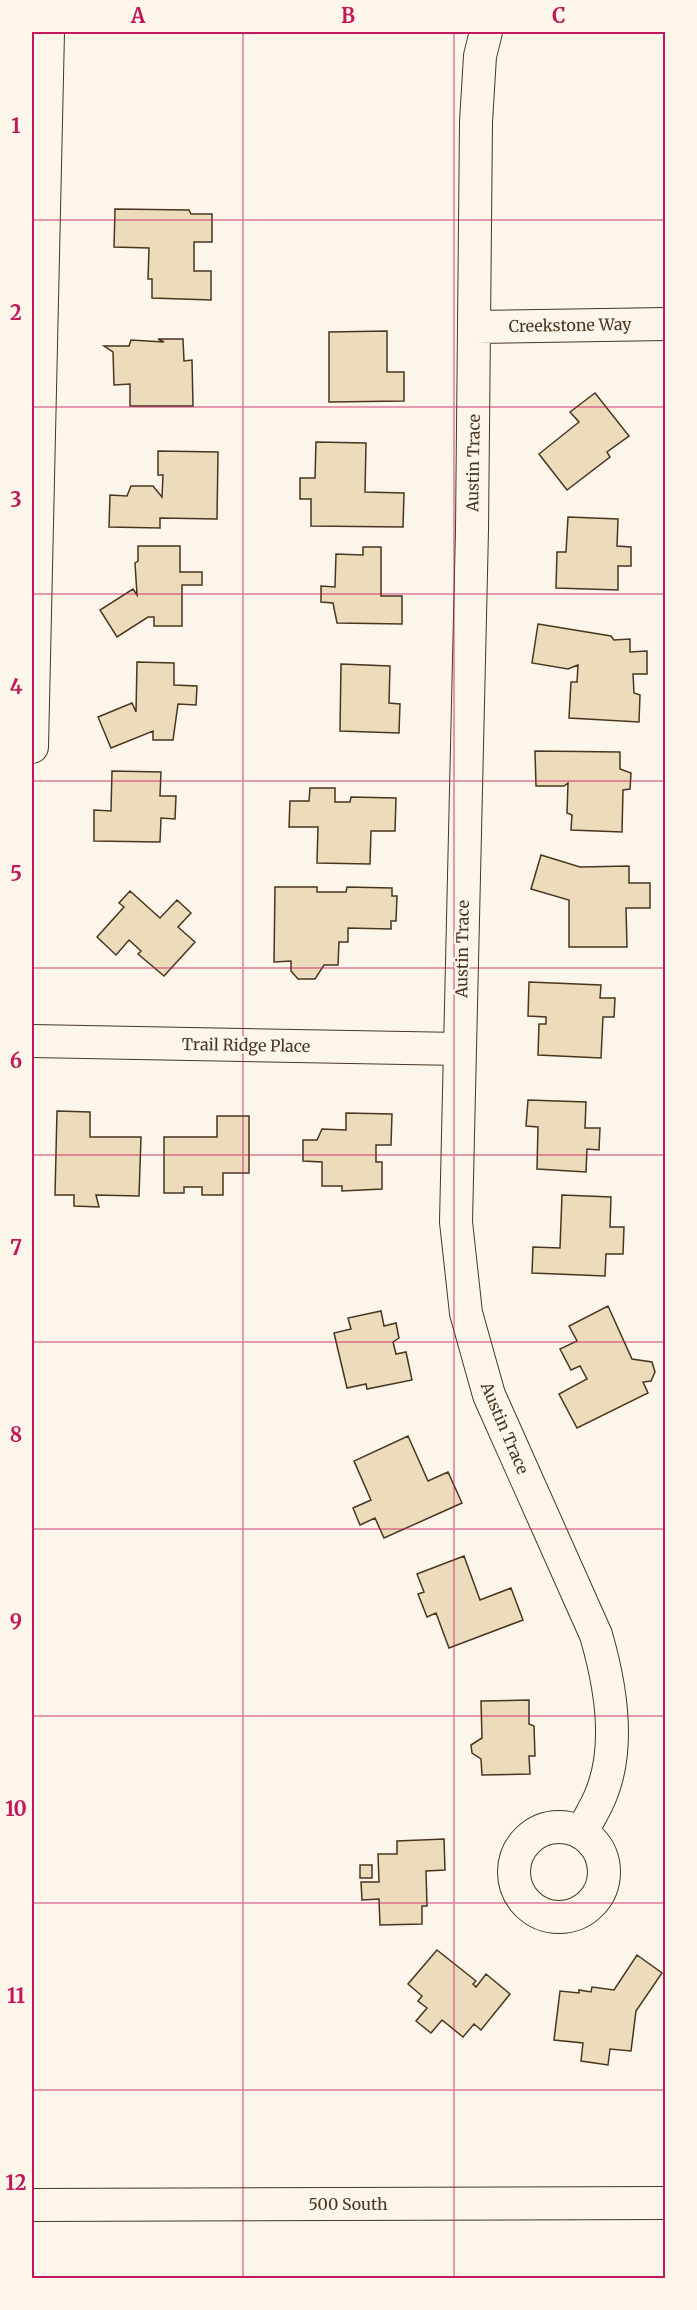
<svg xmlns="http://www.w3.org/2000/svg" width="697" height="2310" viewBox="0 0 697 2310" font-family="Merriweather,serif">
	<rect width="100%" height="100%" fill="#fbf6e9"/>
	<!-- building -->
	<path fill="#ecdcbc" stroke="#4a3520" stroke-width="1.5" d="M115 209 189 210 191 214H212V242H194V271H211V300L152 298V279H148L149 248 114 247Z
		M387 331V372H404V401L329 402V332Z
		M158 339H183L184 361 192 360 193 406H130V384L114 385 113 352 104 346H129L131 340 164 342Z
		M595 393 629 436 607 452 610 457 567 490 539 454 579 422 570 412Z
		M316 442 366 443 365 492 404 493 403 527 311 526V499H300V478H315Z
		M158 451 218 452 217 519 160 518V528L109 527 110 495 127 496 131 486H153L162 497 163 475H158Z
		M568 517 618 519 617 546 631 547V566H618V590L556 588 557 552H566Z
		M138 546H180V572H202V585H182V626H154V617H148L117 637 100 610 133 589 137 595 135 563 138 561Z
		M363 547H381V596H402V624L337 623 333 603 321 602V586L335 587 336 554 363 555Z
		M538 624 611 636 614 640 630 639V652L647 651V674H633L634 693 640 695 639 722 569 718 571 682H577L578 665 568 669 532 663Z
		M137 662 174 663V685L197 686 196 705 178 704 173 740H153V731L111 748 98 717 132 703 136 712Z
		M341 664 390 666 389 703 400 704 399 733 340 731Z
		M535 751 620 752V769L631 773 630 789 623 790 622 832 571 830 572 815 567 813 568 783 564 786H536Z
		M112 771 161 772 160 796H176L175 819 161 818 160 842 94 841V810L111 811Z
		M310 788H335V802H350L351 797 396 798 395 831H371L370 864 317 863 318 827H289L290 801H309Z
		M541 855 580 867 629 866V883H650V908H626L627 947H569V900L531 889Z
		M275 887H317V892H346L347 887 392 888V896H397L396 921H391V929L348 928V942H339L338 965H324L315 979H298L291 971V961L274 962Z
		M130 891 160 918 177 900 191 913 178 927 195 942 164 976 138 954 141 951 129 940 116 955 97 937 124 907 119 903Z
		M529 982 601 985 600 998H615L614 1017H603L601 1058 538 1055 539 1024H546V1017L528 1016Z
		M528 1100 586 1102 585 1128H600L599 1150 587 1149 586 1172 537 1169 538 1127 526 1126Z
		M57 1111 90 1112V1137H141L139 1196 96 1195 99 1207 74 1206V1195H55Z
		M346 1113 392 1114 391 1145H376V1162H382V1189L342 1191V1186H322V1162L303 1161V1140H317L322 1129 346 1130Z
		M217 1116H249V1173H223V1195H202V1187H184V1193H164V1137H217Z
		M562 1195 611 1197 610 1227H624L623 1254H606L605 1276 532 1273 533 1247 560 1248Z
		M608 1306 632 1359 652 1362 655 1372 651 1381 643 1382 648 1393 577 1428 559 1394 587 1379 580 1366 571 1370 560 1349 577 1341 569 1326Z
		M381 1311 384 1326 396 1323 399 1338 393 1342 396 1354 406 1352 412 1380 367 1389 366 1384 347 1388 334 1333 351 1329 348 1318Z
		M408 1436 428 1481 448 1472 462 1503 384 1538 375 1518 360 1525 353 1508 371 1500 354 1461Z
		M464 1556 480 1600 511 1588 523 1620 449 1648 436 1613 427 1617 418 1594 424 1592 417 1574Z
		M529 1700V1724L534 1726 535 1756H529L530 1774 482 1775 481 1759 472 1753 471 1745 482 1738 481 1701Z
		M444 1839 445 1870 426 1871 427 1906H422V1924L380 1925 379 1899 362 1900 361 1882H379L378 1854H397V1841Z
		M360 1865H372V1878H360Z
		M437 1950 476 1981 473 1984 476 1987 486 1974 510 1994 481 2030 474 2024 463 2037 442 2020 431 2033 416 2021 427 2008 418 2001 422 1996 408 1984Z
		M637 1955 662 1973 636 2011 631 2051 610 2049 608 2065 581 2061 583 2043 554 2040 560 1991 579 1993V1990L591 1992 592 1987 614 1990Z"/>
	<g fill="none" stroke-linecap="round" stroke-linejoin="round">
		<defs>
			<path id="minor" d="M486 32 480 56 476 122 472 530 456 1222 466 1313 489 1395 596 1635C610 1683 621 1743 602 1792 597 1806 588 1820 581 1833
				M474 327 666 324
				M32 747 48 32
				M32 1041 460 1049
				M514 1872a45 45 0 1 1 90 0a45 45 0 1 1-90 0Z
				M32 2205 666 2203"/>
		</defs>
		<!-- minor casing -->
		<use href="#minor" stroke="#4a3520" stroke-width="34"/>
		<!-- minor -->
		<use href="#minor" stroke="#fbf6e9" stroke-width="32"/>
	</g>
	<!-- grid -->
	<path fill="none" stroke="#c2185b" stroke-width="1.5" stroke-opacity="0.55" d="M243 32V2278M454 32V2278M32 220H666M32 407H666M32 594H666M32 781H666M32 968H666M32 1155H666M32 1342H666M32 1529H666M32 1716H666M32 1903H666M32 2090H666"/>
	<g text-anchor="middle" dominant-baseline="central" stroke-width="4.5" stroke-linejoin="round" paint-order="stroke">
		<!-- street labels -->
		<g font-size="16" fill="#4a3520" stroke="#fbf6e9">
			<text transform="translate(570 325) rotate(-1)">Creekstone Way</text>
			<text transform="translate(473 463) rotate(-89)">Austin Trace</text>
			<text transform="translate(462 949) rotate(-89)">Austin Trace</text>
			<text transform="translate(246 1045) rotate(1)">Trail Ridge Place</text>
			<text transform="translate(505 1428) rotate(67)">Austin Trace</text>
			<text x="348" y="2204">500 South</text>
		</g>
	</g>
	<!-- border -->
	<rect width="697" height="2310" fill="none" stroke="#fbf6e9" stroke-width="66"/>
	<rect x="33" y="33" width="631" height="2244" fill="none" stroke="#c2185b" stroke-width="2"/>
	<g font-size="20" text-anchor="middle" font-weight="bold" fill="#c2185b">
		<text x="138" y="23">A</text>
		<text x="348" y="23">B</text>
		<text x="559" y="23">C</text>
		<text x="16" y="133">1</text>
		<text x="16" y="320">2</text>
		<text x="16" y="507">3</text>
		<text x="16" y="694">4</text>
		<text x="16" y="881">5</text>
		<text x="16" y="1068">6</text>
		<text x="16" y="1255">7</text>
		<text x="16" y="1442">8</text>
		<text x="16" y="1629">9</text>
		<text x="16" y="1816">10</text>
		<text x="16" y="2003">11</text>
		<text x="16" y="2190">12</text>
	</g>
</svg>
